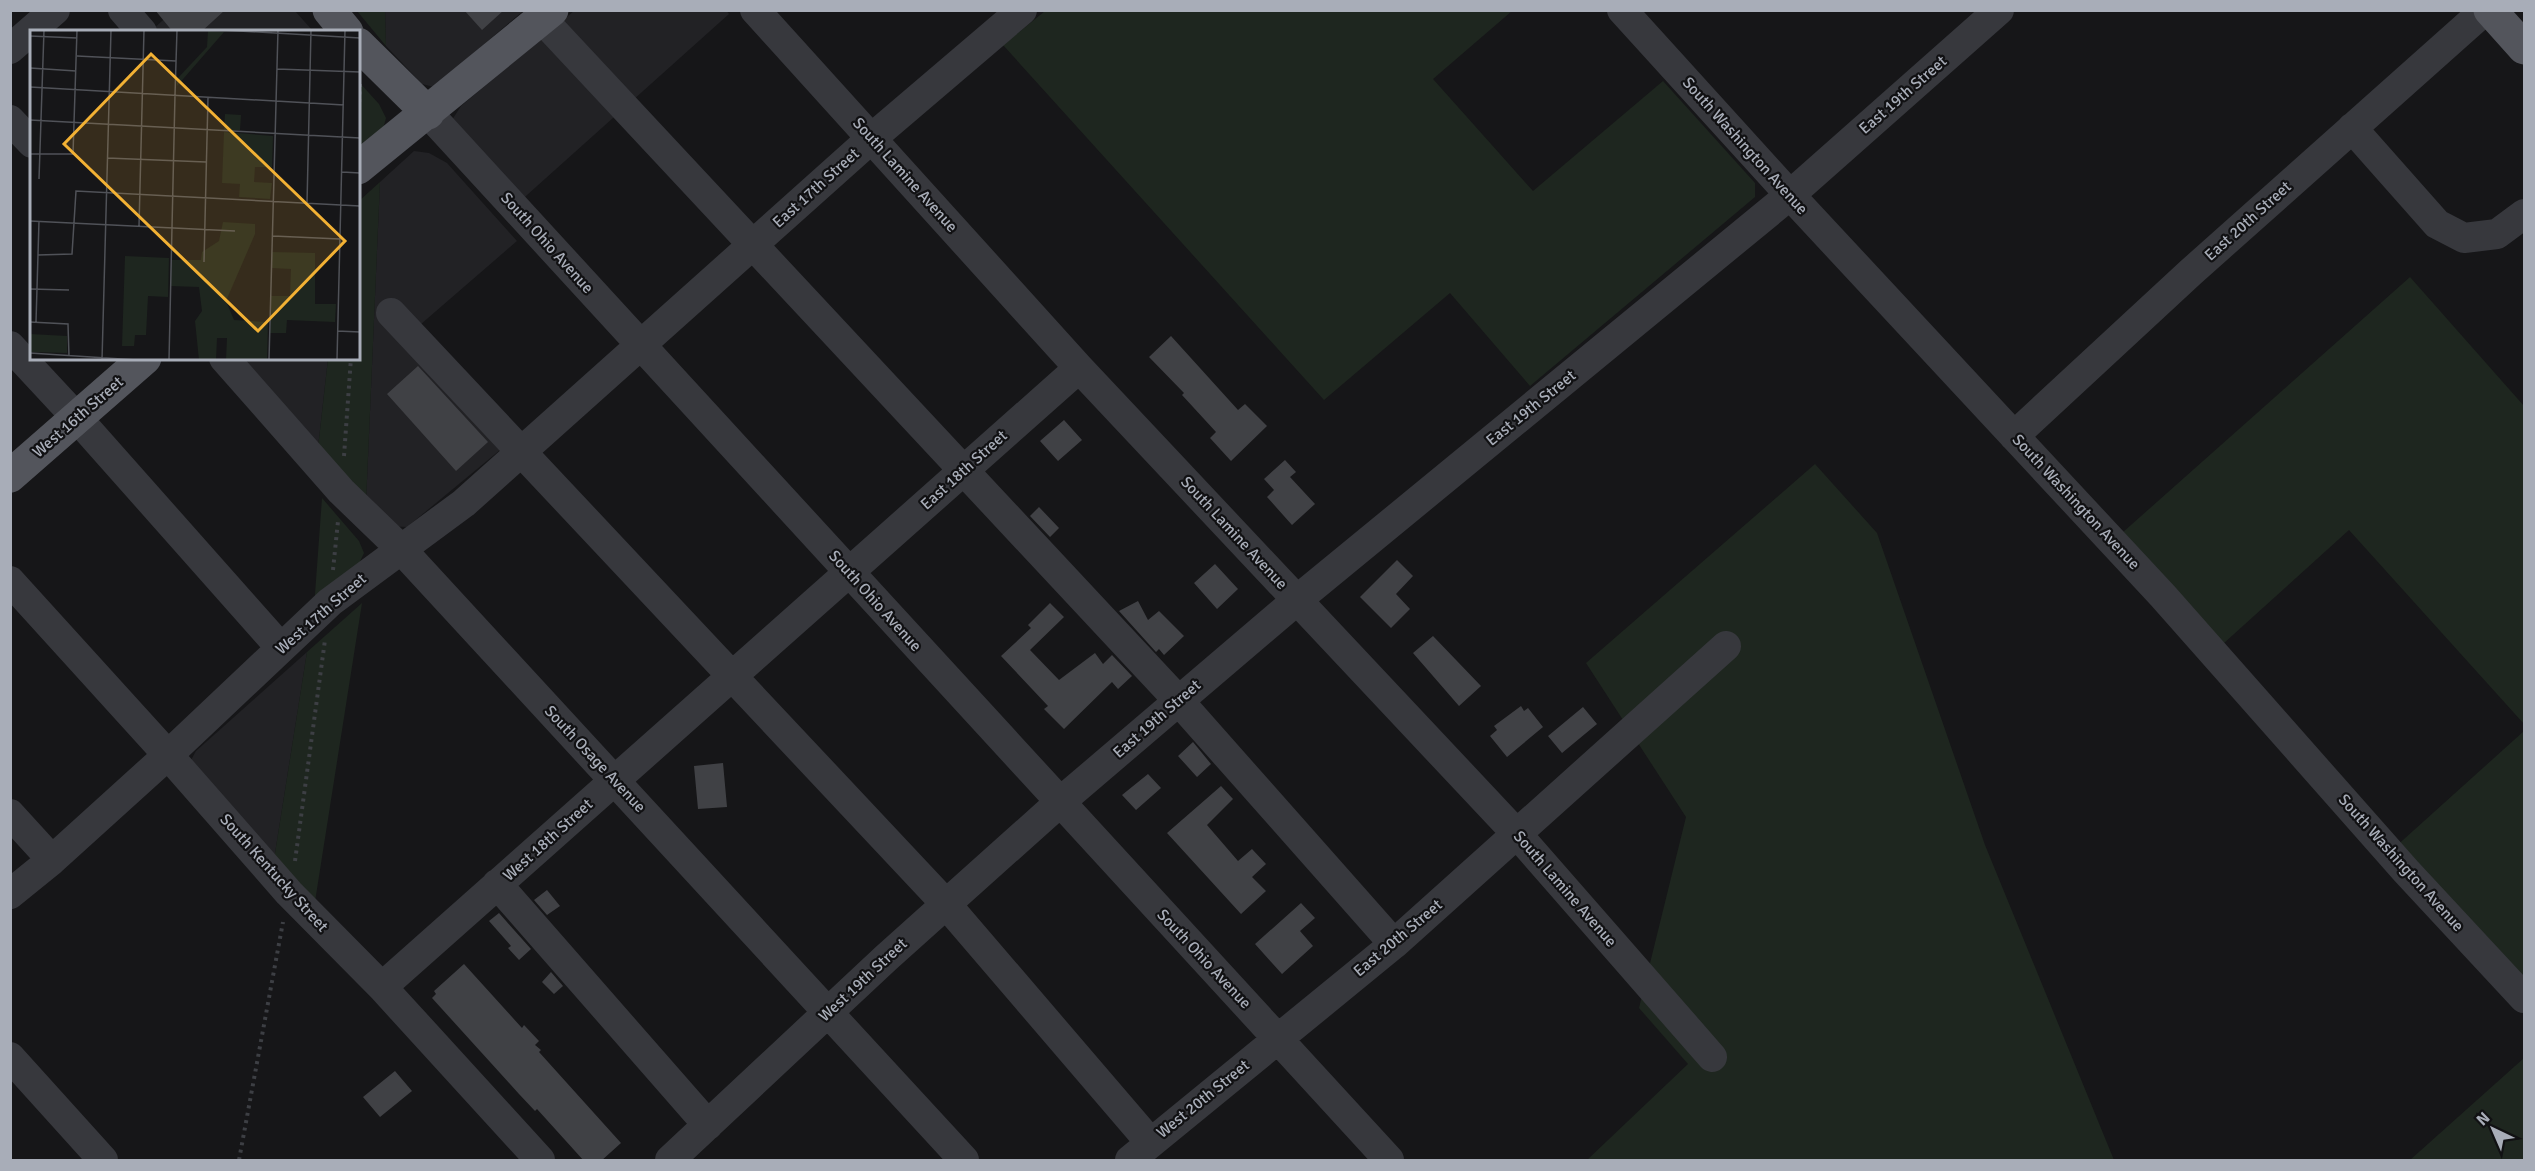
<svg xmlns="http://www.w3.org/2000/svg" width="2535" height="1171" viewBox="0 0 2535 1171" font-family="Signika,sans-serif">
	<rect width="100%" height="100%" fill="#161618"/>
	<!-- built -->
	<path fill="#222225" d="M174 10 295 11 313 31 150 32Z
		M726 10 729 14 517 204 452 120 461 106 574 11Z
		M385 11H523L434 87 422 84 386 46Z
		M414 151 429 153 447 163 517 241 413 331 511 441 407 527 387 526 366 503 380 182Z
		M238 359H328L318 448Z
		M307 652 273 866 190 762 196 751Z"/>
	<!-- green -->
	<path fill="#1e261f" d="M357 11H385L386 46Z
		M1045 11H1512L1433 79 1533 191 1663 81 1755 183V197L1530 386 1450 293 1324 400 1003 45Z
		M359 82 379 104 386 118 383 129 359 147Z
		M380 182 366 503 318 448 328 359 358 358 359 201Z
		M2410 277 2524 406V724L2349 530 2213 653 2113 541Z
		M1815 464 1877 533 1985 845 2114 1160H1587L1688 1064 1639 1008 1686 817 1586 663Z
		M322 498 359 541 364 553 356 570 314 608Z
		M362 603 314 908 273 866 307 652Z
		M2524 731V990L2393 849Z
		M2524 1058V1160H2410Z"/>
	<!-- building -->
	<path fill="#404145" d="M155 10H225L201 32H173Z
		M464 10H504L482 30Z
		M1171 336 1238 410 1245 404 1267 426 1231 461 1210 438 1216 432 1182 395 1184 393 1149 357Z
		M418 366 488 442 456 471 387 394Z
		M1064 420 1082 440 1058 461 1040 441Z
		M1285 460 1296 472 1290 477 1315 504 1292 525 1267 497 1274 490 1264 479Z
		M1039 507 1059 528 1050 537 1030 516Z
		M1397 560 1413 576 1396 594 1410 609 1391 628 1360 597Z
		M1215 564 1238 589 1217 609 1194 583Z
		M1138 601 1148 620 1159 611 1184 636 1164 655 1159 649 1156 652 1119 611Z
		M1050 603 1064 617 1030 650 1059 680 1095 653 1103 664 1112 655 1132 676 1118 689 1112 682 1064 729 1044 709 1048 706 1001 656 1031 628 1028 625Z
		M1433 636 1481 686 1459 706 1413 653Z
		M1521 706 1524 711 1528 708 1543 727 1507 757 1490 736 1497 730 1494 726Z
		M1583 707 1597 724 1562 753 1548 736Z
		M1193 742 1211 764 1197 777 1178 756Z
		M723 763 727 807 698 809 694 766Z
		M1148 774 1161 788 1136 810 1122 795Z
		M1221 786 1233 799 1207 825 1238 861 1252 849 1266 864 1252 877 1266 891 1241 914 1167 833Z
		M547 890 560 906 547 915 534 900Z
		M1301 903 1315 918 1300 931 1313 946 1282 974 1255 944Z
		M499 913 531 949 519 960 508 948 511 946 489 921Z
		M464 964 522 1028 524 1025 539 1041 535 1045 541 1050 539 1052 621 1143 601 1161H584L537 1109 535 1111 519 1094 432 998 436 994 434 991Z
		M551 972 563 986 554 994 542 982Z
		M395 1071 412 1091 380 1117 363 1097Z"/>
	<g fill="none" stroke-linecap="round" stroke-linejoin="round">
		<!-- path -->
		<path stroke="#3d3f44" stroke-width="4" stroke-dasharray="3 4.5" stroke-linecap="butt" d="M358 132 360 84
			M344 456 351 358
			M333 570 338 521
			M295 861 325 640
			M239 1160 283 922"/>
		<!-- minor -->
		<path stroke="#37383d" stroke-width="30" d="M123 10 142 32
			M755 10 1079 368 1517 834 1712 1057
			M1622 10 1790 195 2163 596 2406 871 2524 998
			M542 19 1178 700 1394 944
			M10 49 55 10
			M428 113 1389 1160
			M10 120 32 143
			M2352 128 2437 224 2464 238 2497 234 2524 214
			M391 313 946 904 1150 1142
			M10 346 77 418 281 648
			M224 358 341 491 400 548 964 1160
			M2014 436 2191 272 2485 10
			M10 581 168 755 289 893 382 987 540 1160
			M10 814 52 860
			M497 884 708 1125
			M10 894 52 860 168 755 330 602 464 503 872 138 1022 10
			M382 987 1079 368
			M10 1057 103 1160
			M670 1160 886 958 1059 803 1297 600 1790 195 1999 10
			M1130 1160 1394 944 1726 646"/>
		<!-- major -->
		<path stroke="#53555c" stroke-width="33" d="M329 10 347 32
			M2490 10 2524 48
			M358 44 428 113
			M358 168 552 10
			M10 476 145 358"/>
	</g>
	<g text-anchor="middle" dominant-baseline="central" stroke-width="4.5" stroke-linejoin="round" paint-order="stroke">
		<!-- street labels -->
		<g font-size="16" fill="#a8adb8" stroke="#111113">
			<text transform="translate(1903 95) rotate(-41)">East 19th Street</text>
			<text transform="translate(1745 146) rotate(48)">South Washington Avenue</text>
			<text transform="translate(905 175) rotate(48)">South Lamine Avenue</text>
			<text transform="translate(816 188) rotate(-42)">East 17th Street</text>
			<text transform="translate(2248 221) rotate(-42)">East 20th Street</text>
			<text transform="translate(547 243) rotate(48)">South Ohio Avenue</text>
			<text transform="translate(1531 408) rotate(-39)">East 19th Street</text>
			<text transform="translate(78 417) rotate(-41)">West 16th Street</text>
			<text transform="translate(964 470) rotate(-42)">East 18th Street</text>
			<text transform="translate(2076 502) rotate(47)">South Washington Avenue</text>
			<text transform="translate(1234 533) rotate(47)">South Lamine Avenue</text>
			<text transform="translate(875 601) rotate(48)">South Ohio Avenue</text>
			<text transform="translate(321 614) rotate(-41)">West 17th Street</text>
			<text transform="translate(1157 719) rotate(-41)">East 19th Street</text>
			<text transform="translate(595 759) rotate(47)">South Osage Avenue</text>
			<text transform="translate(548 840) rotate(-42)">West 18th Street</text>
			<text transform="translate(2401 863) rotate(48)">South Washington Avenue</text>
			<text transform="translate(274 873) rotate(48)">South Kentucky Street</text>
			<text transform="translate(1565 889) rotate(49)">South Lamine Avenue</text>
			<text transform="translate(1398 938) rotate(-40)">East 20th Street</text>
			<text transform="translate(1204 959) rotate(47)">South Ohio Avenue</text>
			<text transform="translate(863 980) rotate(-43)">West 19th Street</text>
			<text transform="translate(1203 1099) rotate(-39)">West 20th Street</text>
		</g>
	</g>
	<!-- overview -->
	<g transform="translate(30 30)">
		<rect width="330" height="330" fill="#161618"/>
		<path d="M178 1 194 2 147 56V49L177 17ZM195 84 211 85 210 100H194ZM194 102 243 106 242 137H225L224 152 242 153 240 169 209 167 210 154 192 153ZM193 192 225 194V204L196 271 204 290 238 292 237 330H196L197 308H187L186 330H169L165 291 172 281 169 257 140 256 141 230H171L172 222 189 211ZM242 222 285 223V274H306L305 292 257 290 256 303H240L241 266H260L261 239 242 238ZM95 226 139 228 138 267 118 266 116 305H105L104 316H92ZM0 304 37 306V323L0 322Z" fill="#1e261f"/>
		<path fill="none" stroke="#505258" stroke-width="1.5" d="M192 0 330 8M0 6 47 8M47 26 146 31M0 38 46 41M247 39 330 42M0 57 314 75M145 65 147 0M0 90 330 108M0 124H43L47 0M77 128 176 132M312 142 330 143M9 149 14 0M277 173 281 0M0 191 205 201M109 196 114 0M243 206 310 209M8 225 42 224 46 161 330 176M174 232 178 67M0 259 39 260M0 292 38 294 39 326M6 292 9 191M307 301 330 302M0 323 107 330M72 330 81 0M139 330 145 65M239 330 248 0M307 330 315 0"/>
		<path fill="#f2b134" fill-opacity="0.15" stroke="#f2b134" stroke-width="3" d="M121 24 315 211 228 301 34 114Z"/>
		<rect width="330" height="330" fill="none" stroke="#a8adb8" stroke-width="3"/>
	</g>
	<!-- border -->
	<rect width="2535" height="1171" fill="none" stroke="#a8adb8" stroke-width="24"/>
	<!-- north arrow -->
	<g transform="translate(2493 1129) rotate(316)" stroke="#111113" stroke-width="4.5" paint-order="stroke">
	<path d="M0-4.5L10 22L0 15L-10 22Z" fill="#a8adb8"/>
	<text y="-9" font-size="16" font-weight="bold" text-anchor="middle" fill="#a8adb8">N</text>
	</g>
</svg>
